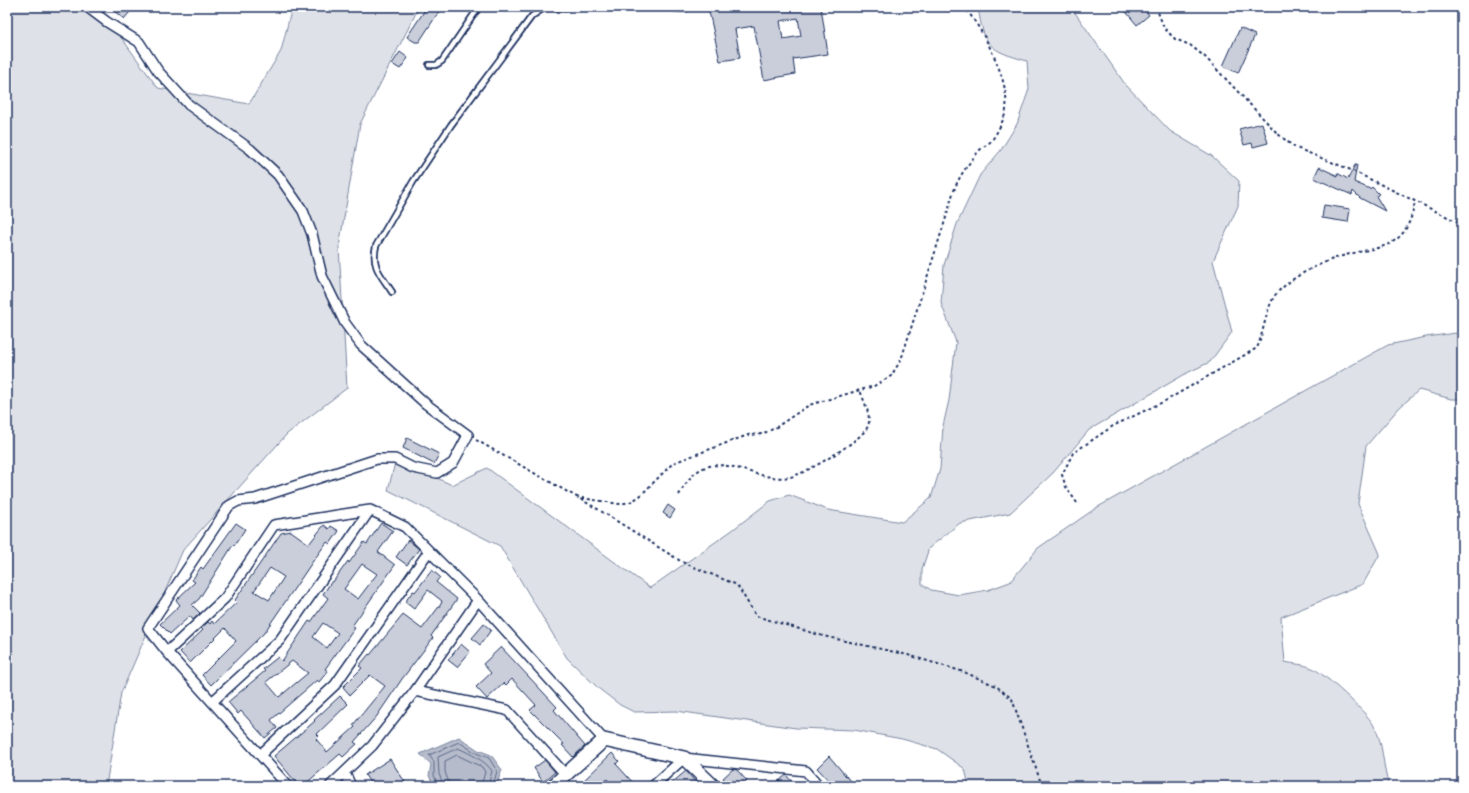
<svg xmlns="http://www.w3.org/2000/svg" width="1469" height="793" viewBox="0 0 1469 793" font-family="'Shantell Sans',sans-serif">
	<rect width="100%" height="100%" fill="#fff"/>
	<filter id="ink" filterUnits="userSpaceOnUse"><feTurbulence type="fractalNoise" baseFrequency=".025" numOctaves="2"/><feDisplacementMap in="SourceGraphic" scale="8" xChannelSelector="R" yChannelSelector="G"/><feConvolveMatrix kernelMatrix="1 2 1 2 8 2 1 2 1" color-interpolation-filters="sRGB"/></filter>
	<g filter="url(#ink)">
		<!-- green -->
		<path fill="#dee1e7" stroke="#7c88a2" d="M7 7H99L158 88 249 104 281 51 292 7H419L360 124 339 247 347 388 287 434 183 550 121 693 106 786H7Z
			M978 7H1071L1125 84 1170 131 1212 156 1239 181 1238 206 1213 261 1232 332 1210 362 1187 373 1089 430 1053 473 1010 513 960 523 929 548 922 569V584L931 590 959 595 988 590 1010 582 1038 548 1096 508 1296 396 1388 345 1426 337 1456 333 1462 340V399H1451L1419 390 1399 408 1366 446 1358 504 1380 554 1363 584 1281 617 1285 662C1293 664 1304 664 1312 668 1324 673 1366 712 1373 724 1384 742 1382 766 1389 786H969L965 769 937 749 902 739 854 730 796 728 676 711 634 712 620 705 598 688 567 658 500 546 388 490 396 459 452 485 487 468 650 588 731 531 770 501 789 495 828 510 902 522 931 498 940 469 943 426 949 400 956 342 941 303 944 265 957 224 980 175 1001 150 1017 124 1029 89 1027 61C989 50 984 47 978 7Z"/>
		<!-- water -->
		<path fill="#b5bbca" stroke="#77839f" d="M459 737 478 750 491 755 502 770 496 786H435L429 776 431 764 420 754Z"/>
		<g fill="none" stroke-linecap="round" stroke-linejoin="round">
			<!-- shore -->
			<path stroke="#596789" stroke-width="1" d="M438 786 434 775V762L429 755 459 742 476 753 489 758 497 771 493 786
				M444 786 439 774 438 757 458 748C469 753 486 761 492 771L488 786
				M450 786 445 772V761L457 755 482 767 485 772 481 786"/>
		</g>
		<!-- building -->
		<path fill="#caceda" stroke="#1b2f5e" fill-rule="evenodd" d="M109 7H134L124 19Z
			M427 7H442L419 42H415L407 37Z
			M708 7H821L828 54 793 59 795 74 764 80 754 26 735 29 740 58 720 61ZM798 18 801 36 783 39 780 21Z
			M1122 7H1143L1149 15 1137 25Z
			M1240 28 1255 35 1238 73 1223 66Z
			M400 52 408 58 400 69 392 64Z
			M1262 123 1268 143 1253 147 1252 143 1244 145 1239 129Z
			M1355 165H1357L1354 182 1370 189 1372 187 1379 194 1376 196 1385 211 1360 198 1353 191 1352 195 1314 178 1319 167 1338 176 1337 173 1348 179Z
			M1324 205 1350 209 1348 222 1322 218Z
			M407 438 439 454 434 464 403 448Z
			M668 505 675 510 670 518 663 513Z
			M236 523 245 529 234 546 233 545 199 599 192 605 200 613 193 620 190 616 170 634 160 624 180 605 176 600 195 582 192 580 201 567 203 569Z
			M381 523 393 531 378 552 395 565 352 626 355 628 325 669 328 671 319 682 317 680 271 720 277 728 265 738 241 711 238 714 228 702 265 671 263 669 278 657 282 661 309 621 311 622 328 598 323 594 332 581 333 582 348 561 349 563 364 542 367 544ZM362 564 377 574 358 599 344 589ZM323 623 338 633 327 648 313 637ZM292 661 308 673 279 697 266 682Z
			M324 525 329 529 331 526 339 531 330 544 327 542 313 561 264 633 211 685 202 675 236 641 225 628 190 663 180 652 203 630 201 628 208 622 210 624 212 621 214 624 237 602 235 600 281 533 291 531 309 544ZM270 568 284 577 269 600 254 591Z
			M408 540 419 549 407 565 396 557Z
			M432 570 440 577 436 582 457 599 431 636 433 638 402 679 377 716 354 742 357 744 343 757 340 754 303 786H299L274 756 315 721 314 720 340 696 348 704 317 734 319 736 316 739 327 752 355 727 353 725 385 686 370 675 350 695 343 687 362 668 359 666 369 654 370 655 403 615 422 629 441 604 442 601 428 590 414 609 405 602 413 591 415 592Z
			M484 624 491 630 480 645 472 638Z
			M461 644 470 652 457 667 448 660Z
			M501 647 557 707 554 710 585 746 573 757 562 745 564 744 530 710 536 705 512 679 506 685 504 683 487 699 476 687 491 673 483 664Z
			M612 753 619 761 616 764 636 786H613L607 779 598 786H578Z
			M829 756 851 782 846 786H834L817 768Z
			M390 759 405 782 398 786H372L365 775Z
			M545 760 555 772 543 782 534 768Z
			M733 769 737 770 747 781 742 786H730L723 778Z
			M686 771 699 786H668Z
			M786 775 796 786H773Z"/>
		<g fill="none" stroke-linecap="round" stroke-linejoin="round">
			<defs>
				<path id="lane" d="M658 7 684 9
					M429 65H436L442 61 479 7
					M392 292C381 275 371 267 376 246L413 182 451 125 532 16 544 8 568 7"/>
				<path id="street" d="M87 7 107 22 139 42 158 71 189 105 250 149 278 175 303 211 312 234 322 276 345 323 361 345 426 404 468 435 453 463 437 473 413 468 395 459H377L255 499 238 501 229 506 148 628 167 652
					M415 691 507 710 566 775
					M212 702 280 640 370 510
					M260 755 335 685 429 551
					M345 773 351 786
					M288 786 167 652 225 598 274 525 370 510 405 527 478 600 604 740
					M330 786 372 746 415 691 478 600
					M653 786 684 758 806 771 819 786"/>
				<path id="secondary" d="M553 786 604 740 684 758 713 786"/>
			</defs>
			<!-- lane casing -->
			<use href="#lane" stroke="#1b2f5e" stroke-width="8"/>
			<!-- street casing -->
			<use href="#street" stroke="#1b2f5e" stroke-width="12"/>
			<!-- secondary casing -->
			<use href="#secondary" stroke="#1b2f5e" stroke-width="16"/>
			<!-- path -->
			<path stroke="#1b2f5e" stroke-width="2" stroke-dasharray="3 3" stroke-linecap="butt" d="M1156 7 1164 28 1175 39 1190 45 1205 57 1278 134 1294 147 1351 170 1462 224
				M476 440 596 508 682 562 737 585 756 616 823 636 908 655 964 672 996 686 1012 699 1042 786
				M679 495C685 484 693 471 706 467 728 460 750 475 772 477 777 478 785 478 790 477 805 474 863 440 868 426 872 416 863 400 860 390
				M576 497 619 504 630 502 639 497 673 463 748 435 762 434 775 428 809 405 874 386 891 376 901 360 949 208C955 182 962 172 978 152 982 147 988 145 992 140 997 133 1005 118 1006 110 1010 80 983 29 964 7
				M1077 503 1066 487 1062 475 1073 453 1113 426 1165 401 1257 348C1264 332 1266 307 1276 294 1290 278 1316 265 1336 258 1377 244 1405 255 1415 202
				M7 619V650"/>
			<!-- lane -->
			<use href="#lane" stroke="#fff" stroke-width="4.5"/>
			<!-- street -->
			<use href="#street" stroke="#fff" stroke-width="9"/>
			<!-- secondary -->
			<use href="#secondary" stroke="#fff" stroke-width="13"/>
		</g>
	</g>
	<!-- margin -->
	<rect width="1469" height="793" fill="none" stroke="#fff" stroke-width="24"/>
	<rect x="12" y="12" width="1445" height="769" fill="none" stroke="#1b2f5e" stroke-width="1.5" filter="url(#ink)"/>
</svg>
